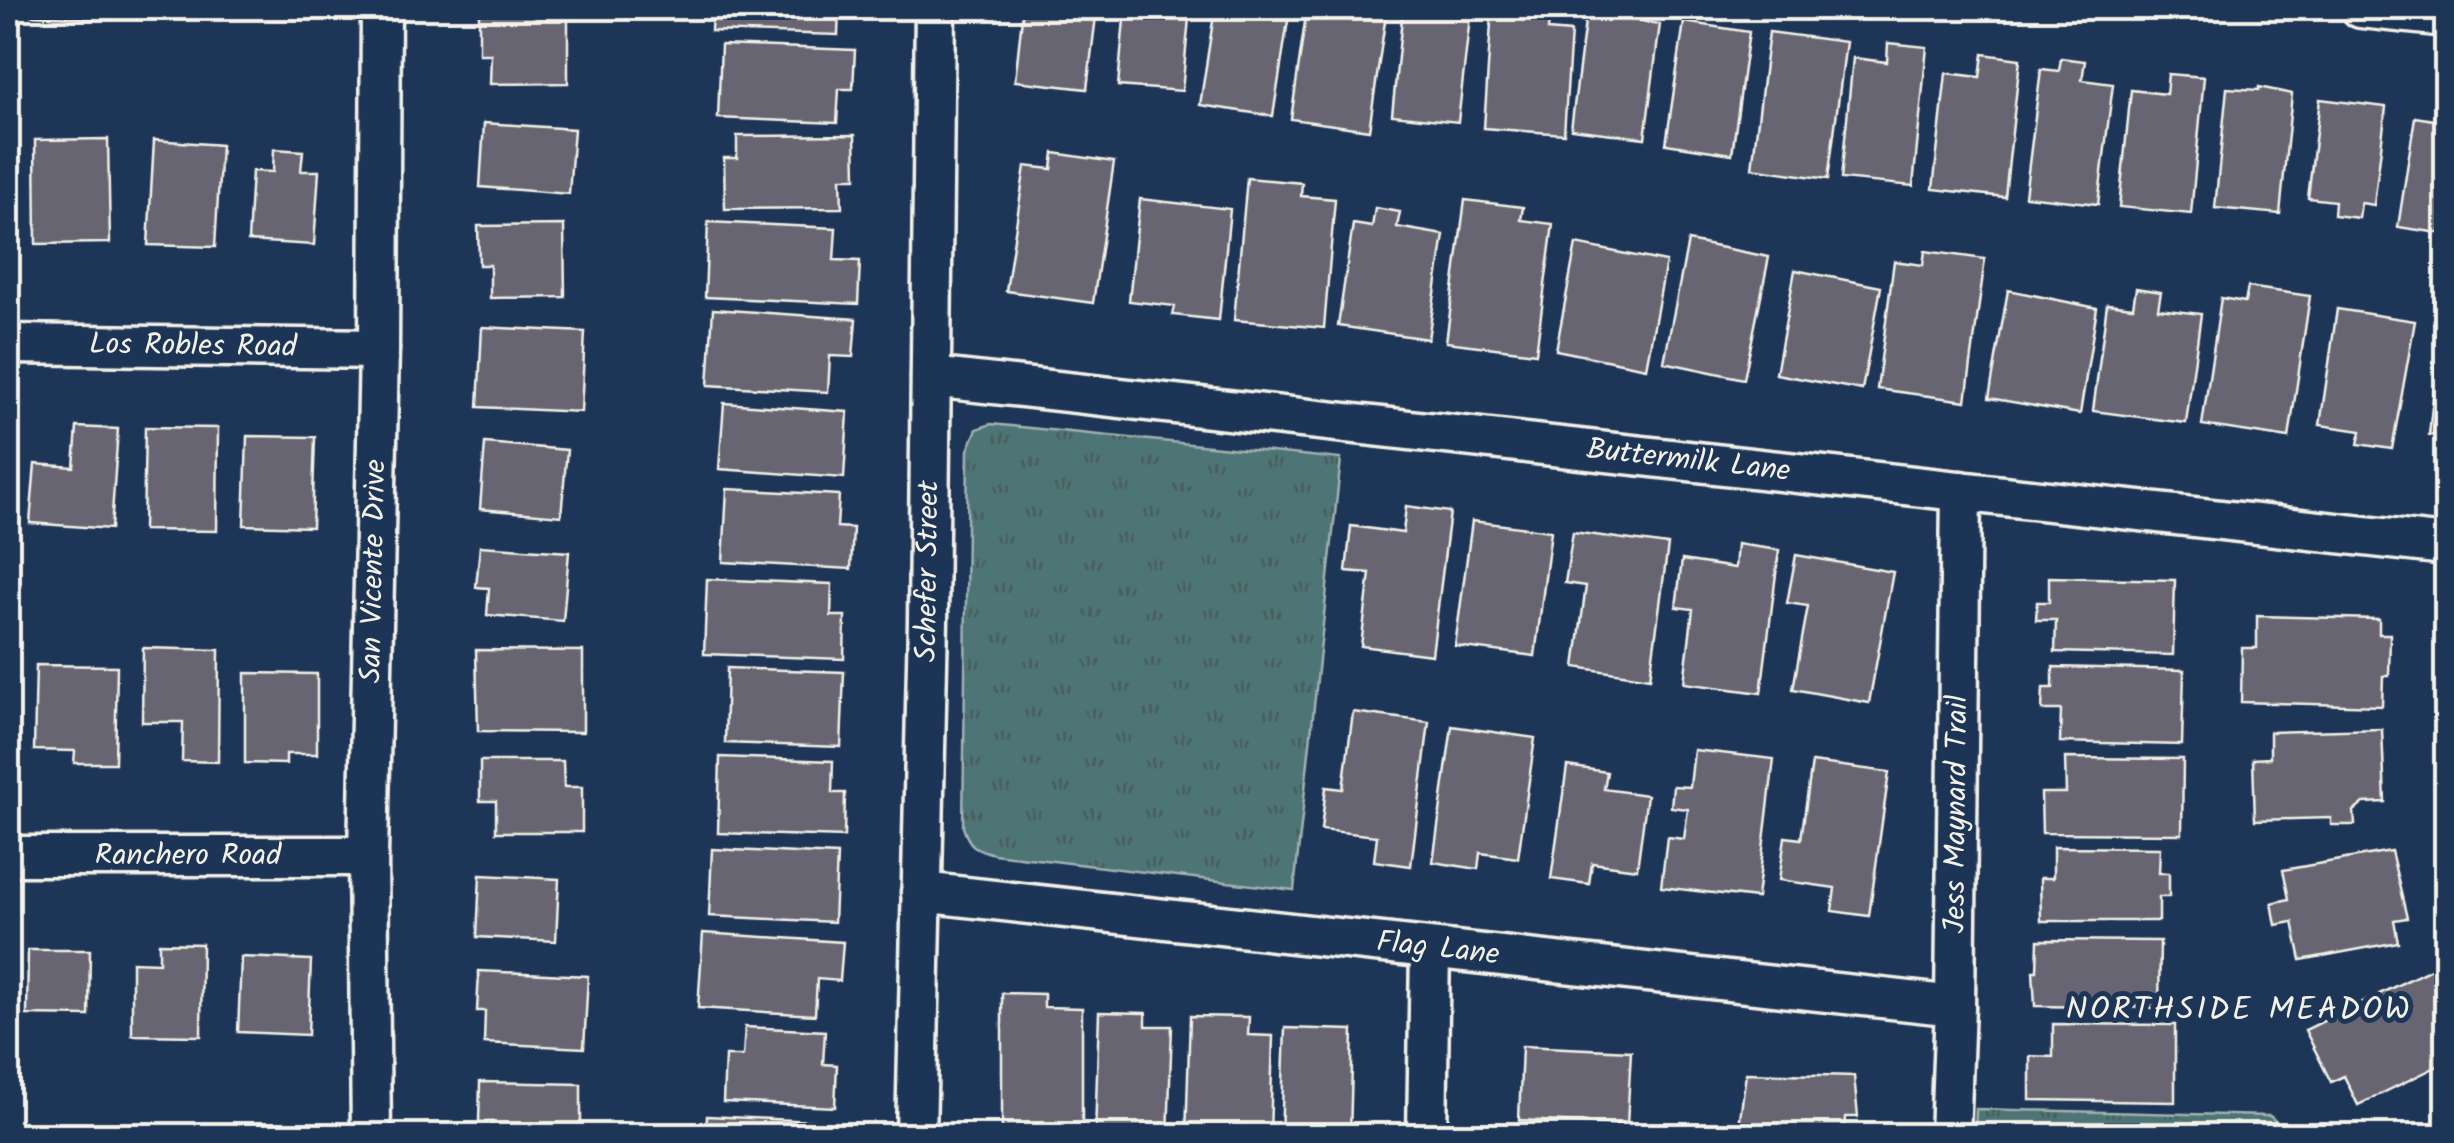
<svg xmlns="http://www.w3.org/2000/svg" width="2454" height="1143" viewBox="0 0 2454 1143" font-family="Kalam,sans-serif">
	<defs>
		<pattern id="park-tufts" width="24" height="20" patternUnits="userSpaceOnUse" patternTransform="scale(2.5)"><rect width="24" height="20" fill="#4e7476"/><path d="M3 7l-1-3M5 7V3M7 7l1-3M15 17l-1-3M17 17v-4M19 17l1-3" fill="none" stroke="#4b5c5c"/></pattern>
	</defs>
	<rect width="100%" height="100%" fill="#1d3557"/>
	<filter id="ink" filterUnits="userSpaceOnUse"><feTurbulence type="fractalNoise" baseFrequency=".01" numOctaves="2"/><feDisplacementMap in="SourceGraphic" scale="20" xChannelSelector="R" yChannelSelector="G"/><feConvolveMatrix kernelMatrix="1 2 1 2 8 2 1 2 1" color-interpolation-filters="sRGB"/></filter>
	<g filter="url(#ink)">
		<!-- park -->
		<path fill="url(#park-tufts)" stroke="#a1b2af" stroke-width="2.5" d="M991 424 1341 459 1294 890 994 854C975 849 969 846 963 827L968 450 977 429Z
			M1976 1109 2270 1116 2290 1135H1975Z"/>
		<!-- building -->
		<path fill="#686572" stroke="#f4f1e8" stroke-width="2.5" d="M31 8H112V19L31 15Z
			M712 8H839L838 35 711 31Z
			M1023 8H1097L1087 89 1015 81Z
			M1125 8H1190L1182 91 1118 86Z
			M1215 8H1290L1273 116 1200 105Z
			M1307 8H1387L1369 130 1291 119Z
			M1403 8H1471L1458 122 1392 115Z
			M1492 8H1550L1548 30 1571 32 1564 134 1484 128Z
			M479 13H568V83L490 84 491 54H479Z
			M1586 14 1660 24 1645 138 1571 129Z
			M1684 22 1749 32 1732 154 1666 144Z
			M1769 32 1846 42 1828 179 1752 168Z
			M1888 43 1927 47 1913 186 1841 179 1853 58 1887 62Z
			M721 45 855 50 853 89H839L837 123 718 118Z
			M1983 54 2020 59 2005 197 1933 189 1946 73 1980 77Z
			M2061 58 2085 61 2082 80 2113 84 2098 204 2025 196 2041 69 2059 71Z
			M2168 74 2204 77 2191 214 2119 207 2131 90 2166 94Z
			M2259 87 2292 94 2280 214 2215 208 2227 88 2259 90Z
			M2320 99 2386 107 2374 205 2361 203 2359 218 2334 215 2335 201 2308 198Z
			M2415 117 2446 122V118V234L2398 227Z
			M484 123 574 129 569 194 480 187Z
			M855 135 856 178H841L842 208 725 209 724 158H737V136Z
			M108 139 110 243 36 244 35 140Z
			M154 140 221 145 215 247 148 245Z
			M274 149 303 151 301 171H319L314 245 248 241 252 171 273 172Z
			M1054 153 1114 162 1093 303 1006 291 1025 166 1052 169Z
			M1247 178 1302 183 1301 196 1335 199 1324 328 1234 320Z
			M1140 199 1230 209 1219 320 1173 315 1175 306 1129 301Z
			M1465 200 1523 207 1521 220 1553 224 1536 353 1446 342Z
			M1375 208 1400 212 1397 227 1444 235 1428 339 1338 326 1353 224 1372 227Z
			M708 222 836 228 834 260 860 261 858 304 705 297Z
			M564 225 565 297 490 298V265H479L478 226Z
			M1688 241 1769 257 1744 379 1664 362Z
			M1576 244 1666 262 1646 368 1556 350Z
			M1925 251 1985 259 1966 401 1877 389 1894 261 1923 265Z
			M1795 270 1881 287 1862 390 1776 374Z
			M2248 287 2310 296 2289 438 2202 425 2221 298 2245 302Z
			M2136 288 2161 292 2158 309 2201 314 2186 423 2093 411 2107 304 2133 307Z
			M2008 290 2097 308 2080 414 1989 398Z
			M713 309 856 319 853 357 830 356 828 392 708 385Z
			M2337 309 2415 321 2392 449 2358 444 2361 431 2320 425Z
			M2442 312 2446 313V437L2429 435Z
			M482 327 585 332 581 412 478 407Z
			M724 403 848 412 844 478 719 469Z
			M77 427 118 429 111 529 30 523 35 464 74 467Z
			M145 427 218 428 217 531 143 530Z
			M247 436 315 437 312 527 244 525Z
			M485 443 567 450 561 516 480 509Z
			M727 489 839 495 837 527 853 528 851 569 723 562Z
			M1406 506 1450 512 1432 655 1361 646 1370 573 1346 571 1351 526 1403 533Z
			M1472 521 1551 531 1535 656 1455 646Z
			M1573 532 1668 545 1650 678 1575 667 1586 586 1565 583Z
			M1737 544 1779 550 1761 693 1684 683 1693 609 1676 607 1682 560 1735 568Z
			M480 546 569 552 563 621 487 615 489 588 476 587Z
			M1796 555 1893 572 1869 703 1793 689 1808 606 1787 603Z
			M2049 577 2175 580 2173 655 2055 652 2056 620H2036L2037 602H2049Z
			M707 579 832 584 831 616H845L844 659 704 654Z
			M2257 616 2379 619V634H2390L2389 676H2383L2382 706 2241 702 2242 648H2257Z
			M143 648 219 650 218 762 182 761 183 722H142Z
			M476 650 583 651V732L478 731Z
			M36 665 117 666 115 763H74L75 751 34 750Z
			M2053 667 2184 670 2182 745 2060 742 2061 710H2042L2043 688H2053Z
			M727 668 844 672 841 747 725 743Z
			M245 673 317 674V754H286V764L245 763Z
			M1353 712 1429 722 1411 866 1374 861 1377 836 1321 830 1326 787 1343 789Z
			M1452 726 1535 738 1518 858 1480 853 1478 869 1433 862Z
			M2382 729 2385 802 2364 803 2354 811 2355 825H2331V818L2255 820 2253 759 2270 758V732Z
			M1694 750 1774 759 1757 898 1661 887 1667 837 1684 839 1688 809 1671 807 1673 786 1690 787Z
			M720 757 833 761 832 793H845L844 837 718 833Z
			M2065 758 2183 759 2182 834 2042 833 2041 793H2066Z
			M480 761H563L564 787H582V832H496V801H480Z
			M1812 762 1889 772 1869 916 1832 911 1835 888 1779 880 1785 837 1801 839Z
			M1567 766 1607 772 1604 789 1647 795 1637 869 1592 863 1589 884 1551 879Z
			M2053 847 2160 848 2159 873H2169V897H2159V921H2041L2040 878H2053Z
			M712 849 837 855 834 922 709 916Z
			M2391 851 2407 918 2394 920 2398 942 2301 960 2293 922 2276 925 2272 903 2289 899 2283 870Z
			M480 875 559 879 556 941 477 937Z
			M703 933 843 942 840 981 817 979 815 1015 698 1008Z
			M2038 940 2160 941 2159 1008 2035 1006 2033 971H2037Z
			M159 943 202 944 201 1036 132 1035V962L159 963Z
			M28 950H90L89 1016 27 1015Z
			M241 957 311 960 308 1035 238 1032Z
			M2433 968 2446 995V1062L2358 1105 2344 1076 2331 1082 2305 1030Z
			M479 971 588 976 584 1048 484 1043 485 1011H477Z
			M1002 993 1044 994V1007L1082 1008V1132L1002 1131Z
			M1099 1012 1146 1013V1026H1172L1168 1136H1095Z
			M1190 1016 1249 1017 1248 1035 1273 1036 1270 1136H1186Z
			M2053 1024 2175 1025V1102L2030 1100V1056L2053 1057Z
			M745 1027 825 1031 823 1064 837 1065 835 1107 723 1102 725 1056H743Z
			M1285 1028 1353 1030 1350 1136H1281Z
			M1522 1046 1631 1051 1627 1125 1519 1120Z
			M1746 1073 1854 1076 1858 1117H1846L1845 1136H1744V1126H1739Z
			M480 1082 581 1084V1136H492V1122H479Z
			M707 1116 833 1122 832 1136H706Z"/>
		<g fill="none" stroke-linecap="round" stroke-linejoin="round">
			<defs>
				<g id="minor">
					<path d="M2361 8 2446 17"/>
					<path id="s1" d="M8 344 379 349"/>
					<path id="s2" d="M931 377 2446 545"/>
					<path id="s3" d="M8 856H368"/>
					<path id="s4" d="M921 892 1955 1006"/>
					<path id="s5" d="M371 1136 368 856 379 349 381 8"/>
					<path id="s6" d="M916 1136 928 621 935 8"/>
					<path d="M1427 1136 1430 949"/>
					<path id="s7" d="M1950 1136 1955 1006 1961 491"/>
				</g>
			</defs>
			<!-- minor casing -->
			<use href="#minor" stroke="#f4f1e8" stroke-width="45"/>
			<!-- minor -->
			<use href="#minor" stroke="#1d3557" stroke-width="38"/>
		</g>
	</g>
	<g text-anchor="middle" dominant-baseline="central" stroke-width="10" stroke-linejoin="round" paint-order="stroke">
		<!-- street labels -->
		<g font-size="30" fill="#f4f1e8" stroke="#1d3557">
			<text stroke="none"><textPath href="#s1" startOffset="185">Los Robles Road</textPath></text>
			<text stroke="none"><textPath href="#s2" startOffset="762">Buttermilk Lane</textPath></text>
			<text stroke="none"><textPath href="#s5" startOffset="565">San Vicente Drive</textPath></text>
			<text stroke="none"><textPath href="#s6" startOffset="565">Schefer Street</textPath></text>
			<text stroke="none"><textPath href="#s7" startOffset="322">Jess Maynard Trail</textPath></text>
			<text stroke="none"><textPath href="#s3" startOffset="180">Ranchero Road</textPath></text>
			<text stroke="none"><textPath href="#s4" startOffset="520">Flag Lane</textPath></text>
		</g>
		<!-- neighbourhood labels -->
		<g font-size="32" letter-spacing="2.5" fill="#f4f1e8" stroke="#1d3557">
			<text x="2239" y="1010">NORTHSIDE MEADOW</text>
		</g>
	</g>
	<!-- margin -->
	<rect width="2454" height="1143" fill="none" stroke="#1d3557" stroke-width="40"/>
	<rect x="20" y="20" width="2414" height="1103" fill="none" stroke="#f4f1e8" stroke-width="4" filter="url(#ink)"/>
</svg>
